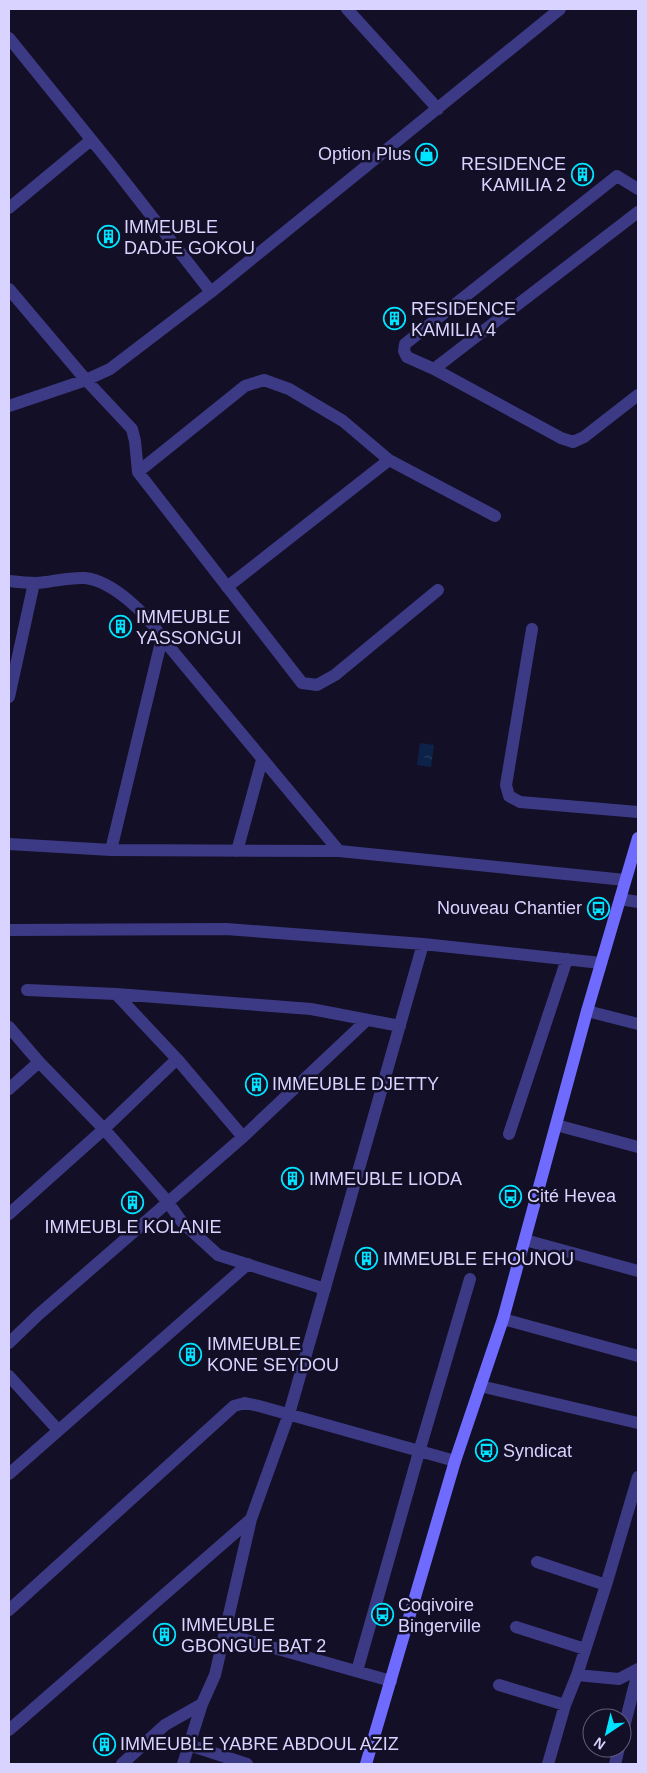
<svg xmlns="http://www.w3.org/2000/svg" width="647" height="1773" viewBox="0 0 647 1773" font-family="Arial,sans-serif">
	<defs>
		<pattern id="water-ripples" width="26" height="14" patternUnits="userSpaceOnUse" patternTransform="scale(1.25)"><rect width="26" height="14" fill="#0c2248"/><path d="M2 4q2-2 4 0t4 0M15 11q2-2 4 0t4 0" fill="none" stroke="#2f4163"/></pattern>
	</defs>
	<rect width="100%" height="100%" fill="#130f26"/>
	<!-- water -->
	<path fill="url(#water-ripples)" d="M420 743 434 745 431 767 417 765Z"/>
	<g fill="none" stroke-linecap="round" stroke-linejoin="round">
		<!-- minor -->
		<path stroke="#3d3a85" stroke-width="12" d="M347 9 438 109
			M9 38 111 164 211 292
			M9 208 91 140
			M638 212 434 369 561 438 573 442 584 437 638 395
			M9 289 86 380 132 429 135 441 138 472 302 683 317 685 335 675 438 590
			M434 369 407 357 404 351 405 344 617 176 638 189
			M9 406 86 380 110 369 211 292 560 9
			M138 472 245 386 264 380 289 389 343 421 389 460 495 516
			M9 581C18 582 27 583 36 583 52 582 68 577 85 578 113 581 148 615 162 638L339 851
			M227 587 389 460
			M532 629 506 785 509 796 520 802 638 812
			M9 697 34 583
			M9 844 111 850 339 851 625 880
			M111 850 162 638
			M237 851 262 760
			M620 899 638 902
			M9 930 226 929 423 944 601 963
			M27 990 116 994 311 1009 400 1026
			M116 994 177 1059 243 1137
			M587 1011 638 1024
			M9 1027 39 1062 104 1129 167 1201 182 1222 218 1255 325 1289
			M9 1089 39 1062
			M556 1125 638 1147
			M509 1134 567 959
			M9 1214 104 1129 177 1059
			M525 1240 638 1271
			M503 1319 638 1356
			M9 1343 38 1315 243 1137 367 1020
			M9 1376 58 1430
			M480 1386 638 1423
			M9 1474 248 1264
			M537 1562 606 1585
			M9 1610 234 1406 245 1403 259 1406 455 1461
			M516 1627 585 1649
			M225 1634 391 1681
			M357 1671 419 1452 470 1279
			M577 1675 619 1679 638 1669
			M499 1685 565 1705
			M9 1730 251 1519
			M622 1735 638 1672
			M189 1745 247 1764
			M122 1764 165 1725 202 1704
			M183 1764 202 1704 215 1675 251 1519 289 1414 423 944
			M548 1764 565 1705 577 1675 606 1585 638 1477
			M615 1764 619 1748"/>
		<!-- secondary -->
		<path stroke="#6f6bff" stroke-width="12" d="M366 1764 455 1461 503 1319 587 1011 638 838"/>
	</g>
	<!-- icons -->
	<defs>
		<symbol id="shop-ring" viewBox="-11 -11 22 22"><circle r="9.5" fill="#130f26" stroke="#00e5ff" stroke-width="1.5"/><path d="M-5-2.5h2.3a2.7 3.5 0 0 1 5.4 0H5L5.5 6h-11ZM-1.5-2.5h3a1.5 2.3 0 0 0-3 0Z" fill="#00e5ff"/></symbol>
		<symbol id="building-ring" viewBox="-11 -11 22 22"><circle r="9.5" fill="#130f26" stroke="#00e5ff" stroke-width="1.5"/><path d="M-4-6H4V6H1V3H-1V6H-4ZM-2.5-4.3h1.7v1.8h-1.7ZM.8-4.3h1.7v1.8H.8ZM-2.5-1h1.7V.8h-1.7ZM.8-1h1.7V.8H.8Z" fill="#00e5ff"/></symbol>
		<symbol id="bus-ring" viewBox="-11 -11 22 22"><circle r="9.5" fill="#130f26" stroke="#00e5ff" stroke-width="1.5"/><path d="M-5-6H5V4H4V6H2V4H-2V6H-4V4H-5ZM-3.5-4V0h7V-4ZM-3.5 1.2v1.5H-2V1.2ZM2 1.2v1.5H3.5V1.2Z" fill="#00e5ff"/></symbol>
	</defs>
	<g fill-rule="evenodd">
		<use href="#shop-ring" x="414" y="142" width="25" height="25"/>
		<use href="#building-ring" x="570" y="162" width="25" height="25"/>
		<use href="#building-ring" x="96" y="224" width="25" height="25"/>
		<use href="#building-ring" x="382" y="306" width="25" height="25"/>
		<use href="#building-ring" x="108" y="614" width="25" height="25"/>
		<use href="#bus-ring" x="586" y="896" width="25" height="25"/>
		<use href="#building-ring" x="244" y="1072" width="25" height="25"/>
		<use href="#building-ring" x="280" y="1166" width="25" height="25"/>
		<use href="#bus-ring" x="498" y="1184" width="25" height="25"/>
		<use href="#building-ring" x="120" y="1190" width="25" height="25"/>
		<use href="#building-ring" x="354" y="1246" width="25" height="25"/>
		<use href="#building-ring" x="178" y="1342" width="25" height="25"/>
		<use href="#bus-ring" x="474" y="1438" width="25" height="25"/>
		<use href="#bus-ring" x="370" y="1602" width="25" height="25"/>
		<use href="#building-ring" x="152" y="1622" width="25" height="25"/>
		<use href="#building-ring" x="92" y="1732" width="25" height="25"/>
	</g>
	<g text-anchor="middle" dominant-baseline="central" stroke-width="5" stroke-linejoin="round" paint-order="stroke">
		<!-- poi labels -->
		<g font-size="18" fill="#d9d4ff" stroke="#130f26" text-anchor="start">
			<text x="411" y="154" text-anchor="end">Option Plus</text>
			<text x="566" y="164" text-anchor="end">RESIDENCE<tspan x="566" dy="21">KAMILIA 2</tspan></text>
			<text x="124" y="227">IMMEUBLE<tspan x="124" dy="21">DADJE GOKOU</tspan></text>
			<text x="411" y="309">RESIDENCE<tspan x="411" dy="21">KAMILIA 4</tspan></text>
			<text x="136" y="617">IMMEUBLE<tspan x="136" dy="21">YASSONGUI</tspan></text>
			<text x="582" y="908" text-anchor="end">Nouveau Chantier</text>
			<text x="272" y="1084">IMMEUBLE DJETTY</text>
			<text x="309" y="1179">IMMEUBLE LIODA</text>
			<text x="527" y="1196">Cité Hevea</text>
			<text x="133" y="1227" text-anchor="middle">IMMEUBLE KOLANIE</text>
			<text x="383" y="1259">IMMEUBLE EHOUNOU</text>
			<text x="207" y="1344">IMMEUBLE<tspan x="207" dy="21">KONE SEYDOU</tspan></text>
			<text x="503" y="1451">Syndicat</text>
			<text x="398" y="1605">Coqivoire<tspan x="398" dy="21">Bingerville</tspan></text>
			<text x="181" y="1625">IMMEUBLE<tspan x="181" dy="21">GBONGUE BAT 2</tspan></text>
			<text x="120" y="1744">IMMEUBLE YABRE ABDOUL AZIZ</text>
		</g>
	</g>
	<!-- border -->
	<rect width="647" height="1773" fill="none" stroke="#d9d4ff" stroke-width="20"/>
	<!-- north arrow -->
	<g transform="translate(607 1733) rotate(215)"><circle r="24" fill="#130f26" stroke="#625e7d"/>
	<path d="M0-4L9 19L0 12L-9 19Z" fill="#00e5ff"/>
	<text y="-8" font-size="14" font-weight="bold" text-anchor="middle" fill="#d9d4ff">N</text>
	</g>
</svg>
